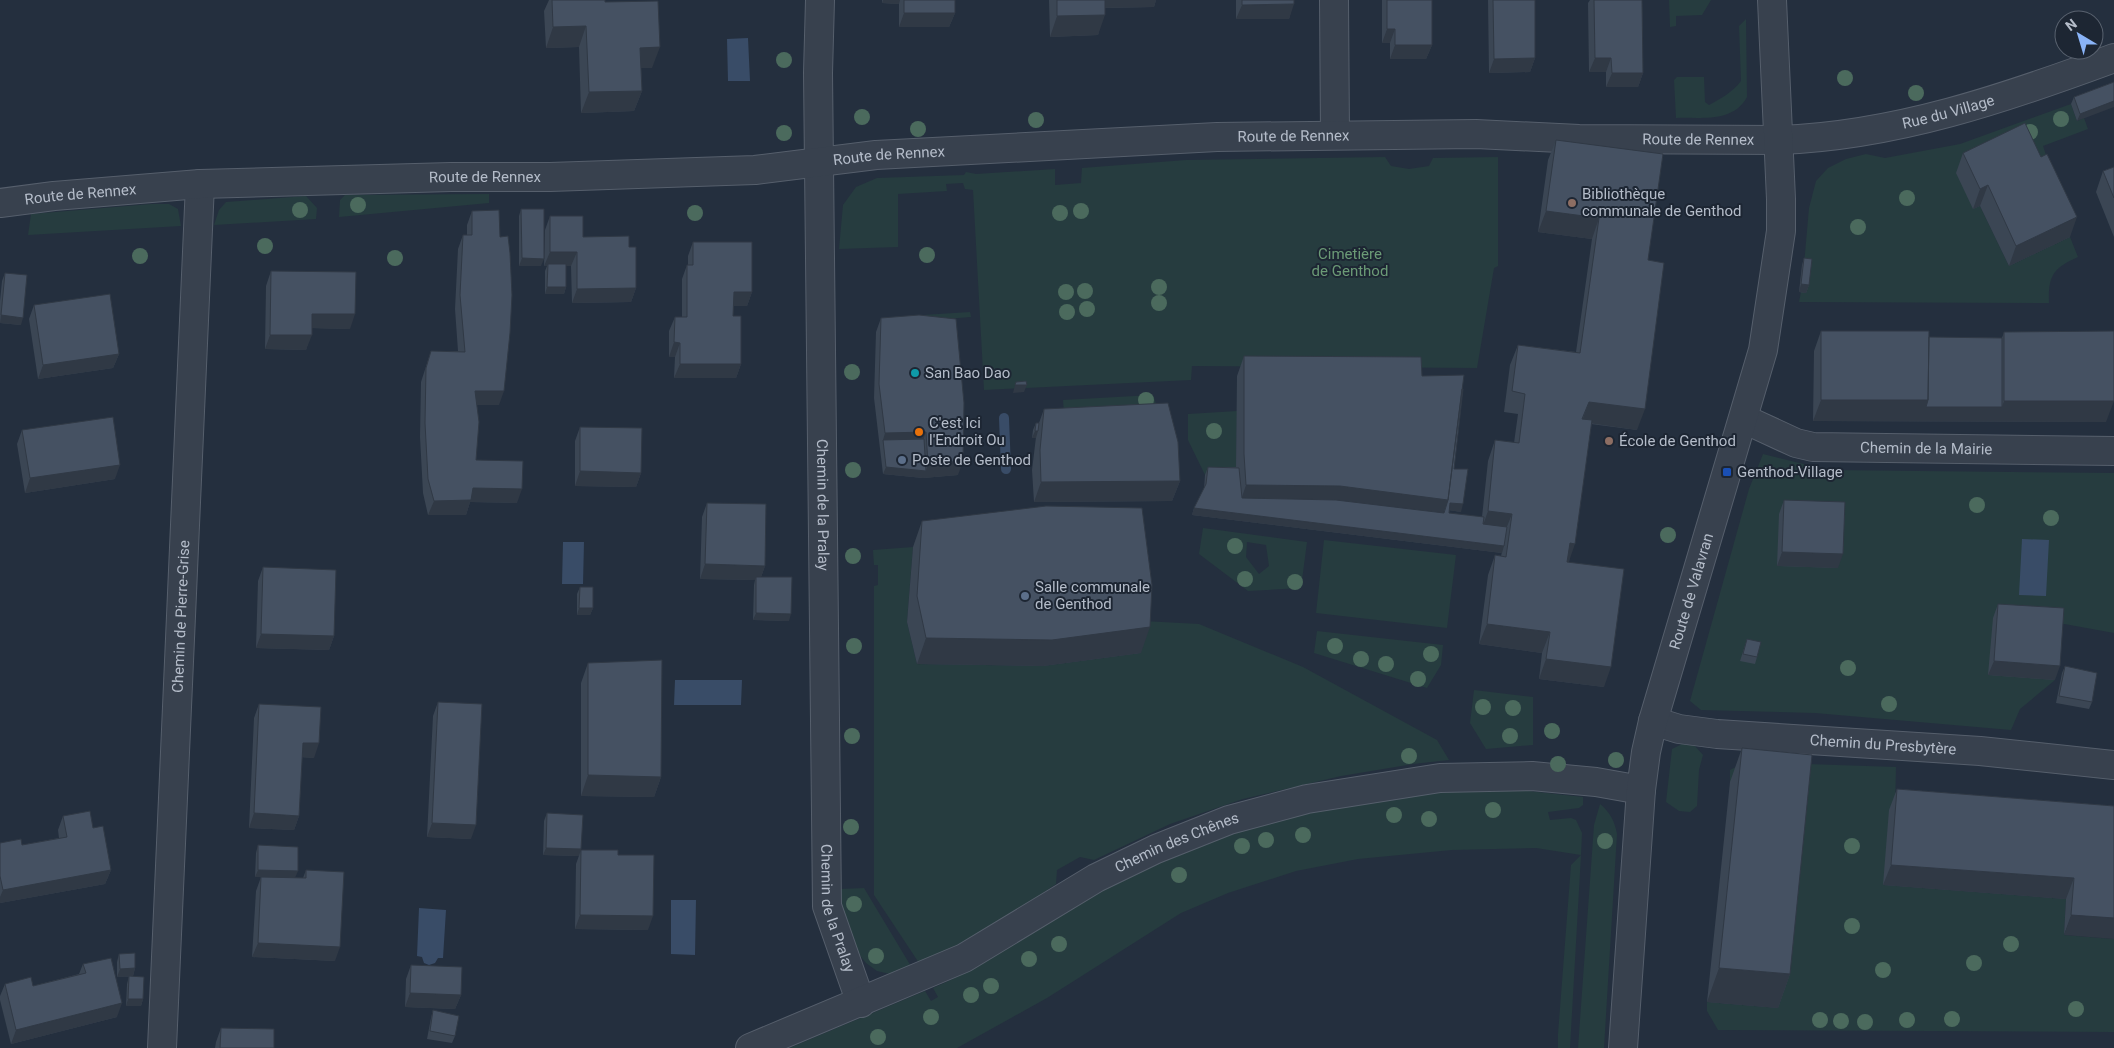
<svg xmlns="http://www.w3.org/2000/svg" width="2114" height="1048" viewBox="0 0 2114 1048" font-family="Roboto,sans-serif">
	<rect width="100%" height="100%" fill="#242f3e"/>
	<!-- green -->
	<path fill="#263c3f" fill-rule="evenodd" d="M1669 0H1711L1702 15 1676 16V26L1670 27Z
		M1746 19 1747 97C1733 123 1701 117 1676 118L1674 80 1677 77H1704L1705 102 1709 105C1720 99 1733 92 1741 81L1739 26Z
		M2071 104 2077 121 2084 118 2088 129 2043 146 2051 170 1973 209 1980 206 2009 266 2070 237 2078 257C2053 268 2048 276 2049 303L1799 302 1801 292H1806L1804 265 1809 208 1816 181 1828 168 1846 159 1866 154 1885 158 1960 144Z
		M1385 157 1391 166 1409 169 1429 166 1433 158 1498 157V266L1494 268 1477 368 1192 366 1191 380 984 390 973 190 965 189 963 183 946 184 947 191 898 194V247L839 249 843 205 856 187 877 178 964 175 966 172 976 174 1055 169V185L1081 183 1082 168 1186 160Z
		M489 194V203L339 217 340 200 345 195Z
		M306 196 317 208 316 219 214 225 219 210 226 202Z
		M151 204H169L178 209 181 226 28 235 31 214Z
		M970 312 971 317 908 322 907 316Z
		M1153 395 1159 412 1065 428 1063 400Z
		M1237 411 1236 475H1205L1188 440V414Z
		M1763 454 1828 470 2114 473V633L2059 623 2055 680 2020 709 2011 730 1815 713 1701 710 1690 701 1749 489Z
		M1203 528 1307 542 1301 588 1248 591 1199 554ZM1247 542 1266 545 1269 566 1259 574 1246 557Z
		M1324 540 1456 555 1447 628 1316 613Z
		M913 547 907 622 917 664 1043 666 1140 653 1143 621 1199 624 1303 667 1437 740 1449 760 1413 764 1341 776 1243 799 1170 824 1094 860 1080 857 1057 870 1056 884 988 931 956 948 919 963 874 895V586L878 585V565H874L873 550Z
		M1317 631 1443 645 1441 665 1427 688 1314 653Z
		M1474 690 1533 697V745L1486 749 1470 723Z
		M1682 744 1694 745 1703 755 1699 770 1697 806 1690 812 1679 811 1666 802 1672 749Z
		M1746 762 1896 767 1895 810 1884 885 2066 899 2064 935 2114 939V1032L1718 1030 1707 1011V1002L1778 1008 1800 789 1730 782V770Z
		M1479 790H1520L1583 797V805L1579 808 1548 812 1550 820 1571 818 1576 820 1582 833 1581 855 1570 1048H1558V1034L1571 865 1581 855 1536 848 1452 850 1358 859 1296 871 1228 893 1181 913 1047 998 957 1048H789L925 991 931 1001 938 997 933 988C999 959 1054 914 1117 881 1226 823 1356 797 1479 790Z
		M1600 804C1610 812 1615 822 1617 834L1604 1048H1578L1594 825Z
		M864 888 912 968 890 974 877 971 866 963 857 952 840 912V889Z"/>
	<!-- water -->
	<path fill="#394c67" d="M748 38 750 81H728L727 39Z
		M2022 539 2049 540 2046 596 2019 595Z
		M563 542H584L583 584H562Z
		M675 680H742L741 705H674Z
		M671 900H696L695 955 671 954Z
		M419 908 446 910 443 958H438L435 963 429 965 424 963 422 957 417 956Z"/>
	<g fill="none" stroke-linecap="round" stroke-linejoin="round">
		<!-- stream -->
		<path stroke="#394c67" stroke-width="10" d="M1004 418 1006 469"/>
		<defs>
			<g id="minor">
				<path id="s1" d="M820 0 818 73 827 906 861 1003"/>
				<path d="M1334 0 1335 134"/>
				<path id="s2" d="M1779 140C1895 136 2006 98 2114 58"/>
				<path id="s3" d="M1744 419 1796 443 1813 447 2114 451"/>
				<path id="s4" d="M1653 721 1679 729 1717 734 1980 751 2114 765"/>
				<path id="s5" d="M162 1048 200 184"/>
				<path id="s6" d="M750 1048 964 958 1096 878 1156 849 1229 820 1307 799 1440 778 1532 776 1596 782 1641 790"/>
			</g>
			<g id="tertiary">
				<path id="s7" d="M0 203 54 196 200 184 451 177H550L755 170 876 155 1217 137 1476 134 1579 139 1779 140"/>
				<path id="s8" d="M1623 1048 1641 790 1646 752 1653 721 1763 350 1781 231V199L1772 0"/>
			</g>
		</defs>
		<!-- minor casing -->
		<use href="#minor" stroke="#565f6c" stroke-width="30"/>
		<!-- tertiary casing -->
		<use href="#tertiary" stroke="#565f6c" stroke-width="30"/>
		<!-- minor -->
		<use href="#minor" stroke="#38414e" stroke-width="28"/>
		<!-- tertiary -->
		<use href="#tertiary" stroke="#38414e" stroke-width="28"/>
	</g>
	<!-- trees -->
	<g fill="#4b6a5d">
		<circle cx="784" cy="60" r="8"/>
		<circle cx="1845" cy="78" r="8"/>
		<circle cx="1916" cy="93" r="8"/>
		<circle cx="862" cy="117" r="8"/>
		<circle cx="2061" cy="119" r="8"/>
		<circle cx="1036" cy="120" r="8"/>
		<circle cx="918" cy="129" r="8"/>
		<circle cx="2030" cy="132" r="8"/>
		<circle cx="784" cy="133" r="8"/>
		<circle cx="1907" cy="198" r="8"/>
		<circle cx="358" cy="205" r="8"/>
		<circle cx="300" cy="210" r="8"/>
		<circle cx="1081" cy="211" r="8"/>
		<circle cx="695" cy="213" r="8"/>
		<circle cx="1060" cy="213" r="8"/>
		<circle cx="1858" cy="227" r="8"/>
		<circle cx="265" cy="246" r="8"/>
		<circle cx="927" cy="255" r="8"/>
		<circle cx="140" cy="256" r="8"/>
		<circle cx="395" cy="258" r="8"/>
		<circle cx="1159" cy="287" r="8"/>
		<circle cx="1085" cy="291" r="8"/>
		<circle cx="1066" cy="292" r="8"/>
		<circle cx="1159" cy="303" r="8"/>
		<circle cx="1087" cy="309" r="8"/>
		<circle cx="1067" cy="312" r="8"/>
		<circle cx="852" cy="372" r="8"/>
		<circle cx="1146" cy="400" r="8"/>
		<circle cx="1214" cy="431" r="8"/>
		<circle cx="853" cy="470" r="8"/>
		<circle cx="1977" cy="505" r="8"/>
		<circle cx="2051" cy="518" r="8"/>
		<circle cx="1668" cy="535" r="8"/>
		<circle cx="1235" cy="546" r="8"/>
		<circle cx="853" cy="556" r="8"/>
		<circle cx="1245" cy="579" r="8"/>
		<circle cx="1295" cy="582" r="8"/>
		<circle cx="854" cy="646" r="8"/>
		<circle cx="1335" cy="646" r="8"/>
		<circle cx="1431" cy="654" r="8"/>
		<circle cx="1361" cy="659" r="8"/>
		<circle cx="1386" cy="664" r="8"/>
		<circle cx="1848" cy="668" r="8"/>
		<circle cx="1418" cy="679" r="8"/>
		<circle cx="1889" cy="704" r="8"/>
		<circle cx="1483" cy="707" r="8"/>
		<circle cx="1513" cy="708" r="8"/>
		<circle cx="1552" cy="731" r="8"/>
		<circle cx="852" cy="736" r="8"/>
		<circle cx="1510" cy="736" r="8"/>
		<circle cx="1409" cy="756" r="8"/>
		<circle cx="1616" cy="760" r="8"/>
		<circle cx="1558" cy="764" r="8"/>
		<circle cx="1493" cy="810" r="8"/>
		<circle cx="1394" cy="815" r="8"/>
		<circle cx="1429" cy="819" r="8"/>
		<circle cx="851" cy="827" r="8"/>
		<circle cx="1303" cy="835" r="8"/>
		<circle cx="1266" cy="840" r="8"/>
		<circle cx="1605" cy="841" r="8"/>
		<circle cx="1242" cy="846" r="8"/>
		<circle cx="1852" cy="846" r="8"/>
		<circle cx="1179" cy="875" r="8"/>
		<circle cx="854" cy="904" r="8"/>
		<circle cx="1852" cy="926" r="8"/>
		<circle cx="1059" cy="944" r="8"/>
		<circle cx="2011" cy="944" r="8"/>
		<circle cx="876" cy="956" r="8"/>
		<circle cx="1029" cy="959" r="8"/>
		<circle cx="1974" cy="963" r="8"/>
		<circle cx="1883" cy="970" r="8"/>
		<circle cx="991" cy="986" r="8"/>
		<circle cx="971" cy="995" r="8"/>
		<circle cx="2076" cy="1009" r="8"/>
		<circle cx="931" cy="1017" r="8"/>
		<circle cx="1952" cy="1019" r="8"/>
		<circle cx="1820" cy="1020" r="8"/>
		<circle cx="1907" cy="1020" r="8"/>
		<circle cx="1841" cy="1021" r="8"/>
		<circle cx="1865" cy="1022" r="8"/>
		<circle cx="878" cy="1037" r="8"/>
	</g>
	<!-- wall -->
	<path fill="#3b4654" d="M549 0H605V2L652 68H641L642 91 634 111 581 113 579 47 546 48 544 11Z
		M882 0H955V13L949 27H899V4L882 3Z
		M1049 0H1156L1154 7 1105 8 1098 35 1050 37Z
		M1236 0H1294L1289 19H1236Z
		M1382 0H1432V45L1426 59H1390V43H1382Z
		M1488 0H1535V58L1530 72 1489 73Z
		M1590 0H1642L1643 73 1638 87H1606V72H1589L1588 3Z
		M2114 82 2077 121 2071 104 2074 97Z
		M1556 140 1648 260 1637 430 1591 424 1569 562 1604 687 1539 679 1542 653 1479 644 1488 575 1495 555 1501 556 1502 552V553L1192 515 1194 508 1204 489 1205 475 1208 467H1236L1237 376 1244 356 1422 376 1454 469 1461 512 1449 510V513L1482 517 1488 461 1495 440 1514 443 1518 414 1504 412 1510 365 1518 345 1576 352 1592 239 1538 232 1548 160Z
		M1963 153 2070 237 2009 266 1980 206 1973 209 1956 173Z
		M2114 167V237L2096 192 2103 171Z
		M521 209 541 266H519V216Z
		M472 211 499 405H477L476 460 517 503 470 502 466 515H428L423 493 420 437 421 382 431 351H458L455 309 458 249 463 235H467V225Z
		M550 216 583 237 629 247 636 288 631 302 572 303 571 266H566V287L564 294H545V271L547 266H544L545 230Z
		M693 242 752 292 747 306H733V316L741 364 736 378H674L675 357H669V331L675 317H682V279L687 265H688V256Z
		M1804 258 1809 285 1806 293 1799 292 1802 265Z
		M271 271 350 329 312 328 306 350 265 349 266 286Z
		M5 273 21 325 0 323V301L2 281Z
		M34 305 119 354 113 368 38 379 29 319Z
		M881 318 958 475 923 478 883 474 874 398 876 332Z
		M1821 331 1929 337 2002 338 2004 332 2106 422 1813 421 1814 351Z
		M1044 409 1180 481 1172 501 1034 502 1032 470 1036 437V438H1032L1033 430 1036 423H1039Z
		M580 427 641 473 636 487 575 486V441Z
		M22 430 115 479 25 493 17 444Z
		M1784 500 1838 568 1777 566 1779 514Z
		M707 503 765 566 761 577 789 621 753 620 754 585 755 580 700 579 702 517Z
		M922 521 1141 653 1043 666 917 664 907 622 913 547Z
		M263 567 334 636 329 650 256 648 258 581Z
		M580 587 593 608 590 615H577V594Z
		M1998 604 2055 680 1988 675 1993 618Z
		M1747 639 1757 657 1755 664 1740 661Z
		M588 663 661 777 654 797 581 796V683Z
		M2065 666 2092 702 2089 709 2056 703 2062 673Z
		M438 702 471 839 427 837 433 716Z
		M259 704 314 758 302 757 299 816 294 830 249 828 254 718Z
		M1742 748 1790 974 1778 1008 1707 1002 1730 782Z
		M1897 789 2114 806 2064 935 2066 899 1883 885 1889 810Z
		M547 813 581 849 579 856 543 855 544 821Z
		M63 816 93 828 111 870 105 884 0 903V843L22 845 59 838 58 830Z
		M258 845 295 878H303L306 870 335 961 252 957 256 891 261 877H255L256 853Z
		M581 850 618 855 648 930 575 929 576 864Z
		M119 954 135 968 133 976 117 977V962Z
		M83 964 117 1017 11 1044 0 1000V996L5 984 33 986 79 974Z
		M411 965 461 995 455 1009 405 1007 406 979Z
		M129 976 143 999 141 1006H126L127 984Z
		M433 1010 455 1036 452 1043 427 1039 431 1018Z
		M221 1028 274 1048H215L216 1042Z"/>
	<!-- shaded-wall -->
	<path fill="#303945" d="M883 0H900L899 4 882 3Z
		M1100 0H1156L1154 7 1097 8Z
		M1294 4 1289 19H1236L1242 5Z
		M904 13H955L949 27H899Z
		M1105 15 1098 35 1050 37 1057 16Z
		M586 26 579 47 546 48 553 27Z
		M1387 29H1395L1390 43H1382Z
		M1395 45H1432L1426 59H1390Z
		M660 47 652 68H633L640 48Z
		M1535 58 1530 72 1489 73 1494 59Z
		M1595 58H1611L1606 72H1589Z
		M1612 73H1643L1638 87H1606Z
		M642 91 634 111 581 113 589 92Z
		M2114 101V107L2077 121 2080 114Z
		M1988 185 1980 206 1973 209 1980 189Z
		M1546 211 1599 218 1592 239 1538 232Z
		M2077 217 2070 237 2009 266 2016 246Z
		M550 252H577L571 266H548V264L547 266H544Z
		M522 258 544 259 541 266H519Z
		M1801 284 1809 285 1806 293 1799 292Z
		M547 287H566L564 294H545Z
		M636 288 631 302 572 303 577 289Z
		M734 292H752L747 306H728Z
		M312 314H355L350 329 307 328Z
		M1 315 23 318 21 325 0 323Z
		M270 335H312L306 350 265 349Z
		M674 342 680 343 675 357H669Z
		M119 354 113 368 38 379 43 365Z
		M680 364H741L736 378H674Z
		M1015 385H1027L1024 392 1013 393Z
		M475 391H504L499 405H470Z
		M1821 400H1928L2002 407 2004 401H2114L2106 422 1813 421Z
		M1589 402 1645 409 1637 430 1582 422 1575 440Z
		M1035 431H1038L1036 438H1032Z
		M926 432 921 446 883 440 885 433Z
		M963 461 958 475 923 478 883 474 886 467 926 471 928 464Z
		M120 465 115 479 25 493 30 478Z
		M580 471 641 473 636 487 575 486Z
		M1180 481 1172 501 1034 502 1041 482Z
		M1246 485 1340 486 1448 500 1441 520 1239 506Z
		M473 488 522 489 517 503 470 502 466 515H428L434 501Z
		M1450 503 1463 504 1461 512 1448 510Z
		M1194 508 1504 546 1502 553 1192 515Z
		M1488 511 1512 514 1504 534 1481 531Z
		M1570 543 1575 544 1568 564H1562Z
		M1782 552 1843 554 1838 568 1777 566Z
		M705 564 765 566 760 580 756 577 755 580 700 579Z
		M579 608H593L590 615H577Z
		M756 613 791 614 789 621 753 620Z
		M1487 624 1550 632 1542 653 1479 644Z
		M1150 627 1141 653 1043 666 917 664 926 638Z
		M261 634 334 636 329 650 256 648Z
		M1546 659 1611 667 1604 687 1539 679Z
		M1994 661 2060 666 2055 680 1988 675Z
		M303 743H319L314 758 297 757Z
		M588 775 661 777 654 797 581 796Z
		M254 813 299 816 294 830 249 828Z
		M432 823 476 825 471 839 427 837Z
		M546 848 581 849 579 856 543 855Z
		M1891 865 2074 878 2066 899 1883 885Z
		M111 870 105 884 0 903V897L3 890Z
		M258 870 298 871 295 878 255 877Z
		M580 915 653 916 648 930 575 929Z
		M2071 915 2114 918V939L2064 935Z
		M258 943 340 947 335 961 252 957Z
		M135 968 133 976 117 977 120 969Z
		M1719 968 1790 974 1778 1008 1707 1002Z
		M410 993 461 995 455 1009 405 1007Z
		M128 999H143L141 1006H126Z
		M122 1003 117 1017 11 1044 16 1030Z"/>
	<!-- building -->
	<path fill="#455162" stroke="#303945" d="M552 0H605V2L658 1 660 47 640 48 642 91 589 92 586 26 553 27Z
		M904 0H955V13H904Z
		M1057 0H1105V15L1057 16Z
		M1242 0H1294V4L1242 5Z
		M1387 0H1432V45H1395V29H1387Z
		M1493 0H1535V58L1494 59Z
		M1594 0H1642L1643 73H1612L1611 58H1595Z
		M2114 82V101L2080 114 2074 97Z
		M2025 123 2041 157 2047 154 2077 217 2016 246 1988 185 1980 189 1963 153Z
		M1556 140 1663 154 1648 260 1664 263 1645 409 1589 402 1582 419 1592 420 1575 544 1570 543 1567 562 1624 569 1611 667 1546 659 1550 632 1487 624 1495 555 1506 557 1512 514 1488 511 1495 440 1519 443 1525 394 1512 391 1518 345 1580 353 1599 218 1546 211Z
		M2114 167V198L2103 171Z
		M521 209H544V259L522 258Z
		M499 210 500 237 508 236 510 253 512 295 510 333 504 391H475L479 422 476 460 523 461 522 489 473 488 471 500 434 501 428 479 425 423 426 368 431 351 465 352 460 295 463 235H472V211Z
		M550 216H583V237L629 236V247H636V288L577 289V252H550Z
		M693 242H752V292H734L733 316H741V364H680V343L674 342 675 317H687V265H693Z
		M1804 258 1812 259 1809 285 1801 284Z
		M548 264H566V287H547Z
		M271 271 356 272 355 314H312V335H270Z
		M5 273 27 275 23 318 1 315Z
		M110 294 119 354 43 365 34 305Z
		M919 315 956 319 964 403 963 461 928 464 926 432 885 433 879 384 881 318Z
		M1821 331H1929L1928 400H1821Z
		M2114 331V401H2004V332Z
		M1929 337 2002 338V407H1926L1928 400Z
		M1244 356 1421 357 1422 376 1464 375 1448 500 1340 486 1246 485 1244 454Z
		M1026 381 1027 385H1015L1016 382Z
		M1462 389H1463L1454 469H1468L1463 504 1450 503 1449 513 1484 517 1483 524 1507 527 1504 546 1194 508 1206 484 1208 467 1239 468 1242 498 1336 500 1444 513 1448 500Z
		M1168 403 1178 442 1180 481 1041 482 1040 450 1044 409Z
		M113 417 120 465 30 478 22 430Z
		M1036 423H1039L1038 431H1035Z
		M580 427 642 428 641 473 580 471Z
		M924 439 926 471 886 467 883 440Z
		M1784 500 1845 502 1843 554 1782 552Z
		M707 503 766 504 765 566 705 564Z
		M1046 506 1142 508 1152 585 1150 627 1052 640 926 638 917 596 922 521Z
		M263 567 336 570 334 636 261 634Z
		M756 577H792L791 614 756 613Z
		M580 587H593V608H579Z
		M1998 604 2064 608 2060 666 1994 661Z
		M1747 639 1761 642 1757 657 1743 654Z
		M662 660 661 777 588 775V663Z
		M2065 666 2097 673 2092 702 2059 696Z
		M438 702 482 704 476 825 432 823Z
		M259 704 321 707 319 743H303L299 816 254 813Z
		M1742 748 1812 755 1790 974 1719 968Z
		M1897 789 2114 806V918L2071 915 2074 878 1891 865Z
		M90 811 93 828 103 826 111 870 3 890 0 876V843L21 839 22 845 67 837 63 816Z
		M547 813 583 815 581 849 546 848Z
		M258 845 298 847V871L258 870Z
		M581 850H618V855H654L653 916 580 915Z
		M306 870 344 872 340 947 258 943 261 877 306 878Z
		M135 953V968L120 969 119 954Z
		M111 958 122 1003 16 1030 5 984 31 977 33 986 86 973 83 964Z
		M411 965 462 967 461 995 410 993Z
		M129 976 144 977 143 999H128Z
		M433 1010 459 1016 455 1036 430 1031Z
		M221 1028 274 1029V1048H220Z"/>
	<!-- markers -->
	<g fill="#8d6e63" stroke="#1d2633" stroke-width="2">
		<circle cx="1572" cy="203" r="5"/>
		<circle cx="1609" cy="441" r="5"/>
	</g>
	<circle fill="#0f9aa8" stroke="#1d2633" stroke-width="2" cx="915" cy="373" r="5"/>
	<circle fill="#e8710a" stroke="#1d2633" stroke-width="2" cx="919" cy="432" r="5"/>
	<g fill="#5c6f8a" stroke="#1d2633" stroke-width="2">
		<circle cx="902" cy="460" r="5"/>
		<circle cx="1025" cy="596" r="5"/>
	</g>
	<rect fill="#1a4fb4" stroke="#1d2633" stroke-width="2" x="1722" y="467" width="10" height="10" rx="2.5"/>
	<g text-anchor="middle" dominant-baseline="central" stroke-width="4" stroke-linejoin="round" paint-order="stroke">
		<!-- street labels -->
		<g font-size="15" fill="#b4bcc9" stroke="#1d2633">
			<text stroke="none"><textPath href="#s2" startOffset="172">Rue du Village</textPath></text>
			<text stroke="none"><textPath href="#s7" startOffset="1296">Route de Rennex</textPath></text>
			<text stroke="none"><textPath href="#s7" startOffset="1701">Route de Rennex</textPath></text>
			<text stroke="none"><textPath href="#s7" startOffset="891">Route de Rennex</textPath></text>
			<text stroke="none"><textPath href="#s7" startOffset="486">Route de Rennex</textPath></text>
			<text stroke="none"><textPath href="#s7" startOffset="81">Route de Rennex</textPath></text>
			<text stroke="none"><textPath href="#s3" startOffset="188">Chemin de la Mairie</textPath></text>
			<text stroke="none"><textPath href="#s1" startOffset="505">Chemin de la Pralay</textPath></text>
			<text stroke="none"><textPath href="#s8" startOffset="464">Route de Valavran</textPath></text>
			<text stroke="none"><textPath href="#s5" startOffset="432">Chemin de Pierre-Grise</textPath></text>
			<text stroke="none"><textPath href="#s4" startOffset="232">Chemin du Presbytère</textPath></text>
			<text stroke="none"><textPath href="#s6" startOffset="475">Chemin des Chênes</textPath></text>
			<text stroke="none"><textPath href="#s1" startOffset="910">Chemin de la Pralay</textPath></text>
		</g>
		<!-- poi labels -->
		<g font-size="15" fill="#b4bcc9" stroke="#1d2633" text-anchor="start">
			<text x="1582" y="194">Bibliothèque<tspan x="1582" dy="17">communale de Genthod</tspan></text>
			<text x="925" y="373">San Bao Dao</text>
			<text x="929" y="423">C'est Ici<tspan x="929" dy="17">l'Endroit Ou</tspan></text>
			<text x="1619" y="441">École de Genthod</text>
			<text x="912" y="460">Poste de Genthod</text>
			<text x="1737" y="472">Genthod-Village</text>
			<text x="1035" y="587">Salle communale<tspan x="1035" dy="17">de Genthod</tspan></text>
		</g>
		<!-- park labels -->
		<g font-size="15" fill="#6b9a76" stroke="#1d2633">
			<text x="1350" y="254">Cimetière<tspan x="1350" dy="17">de Genthod</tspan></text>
		</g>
	</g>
	<!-- north arrow -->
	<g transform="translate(2079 35) rotate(322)"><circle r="24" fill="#1d2633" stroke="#59626f"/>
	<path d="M0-4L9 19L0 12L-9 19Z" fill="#8ab4f8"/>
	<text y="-8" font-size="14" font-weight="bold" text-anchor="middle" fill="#b4bcc9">N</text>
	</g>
</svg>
